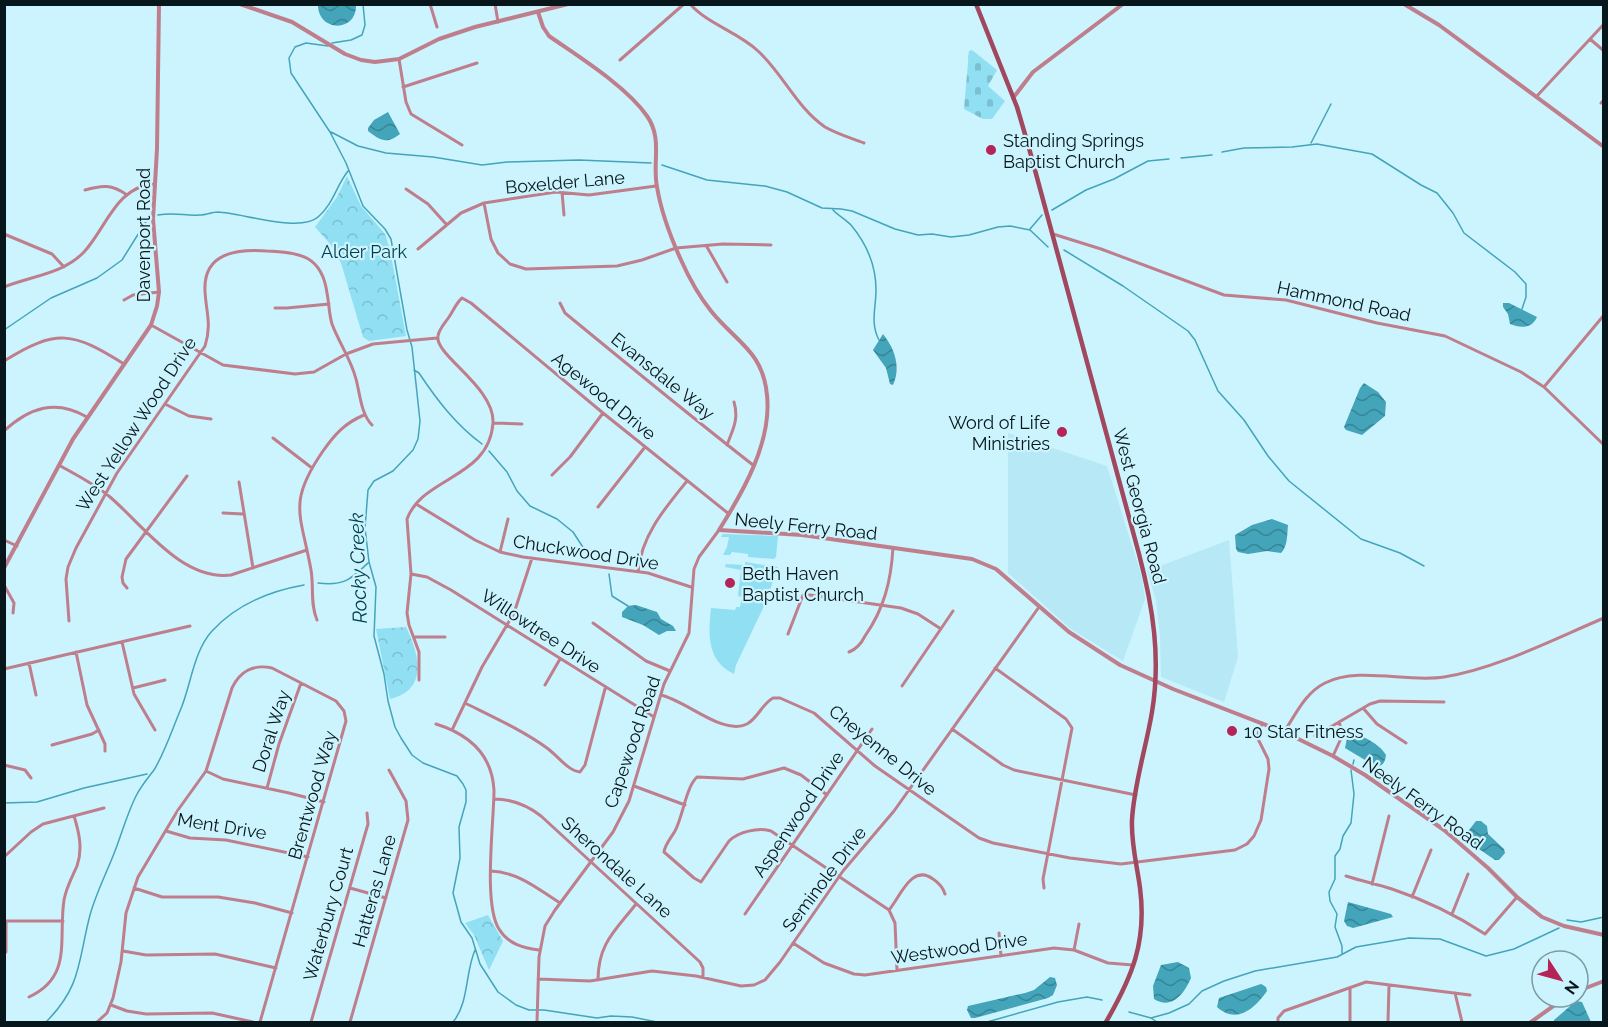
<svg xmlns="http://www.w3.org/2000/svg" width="1608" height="1027" viewBox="0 0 1608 1027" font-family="Raleway,sans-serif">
	<defs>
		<pattern id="forest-crowns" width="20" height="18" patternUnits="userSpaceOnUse" patternTransform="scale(1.5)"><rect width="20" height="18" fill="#90dff3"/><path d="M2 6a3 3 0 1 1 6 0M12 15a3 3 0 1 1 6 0" fill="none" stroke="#7bbfd0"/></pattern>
		<pattern id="cemetery-stones" width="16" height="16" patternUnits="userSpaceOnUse" patternTransform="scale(1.5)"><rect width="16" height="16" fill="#90dff3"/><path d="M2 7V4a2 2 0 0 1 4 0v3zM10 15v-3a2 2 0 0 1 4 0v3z" fill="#7bbfd0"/></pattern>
		<pattern id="water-waves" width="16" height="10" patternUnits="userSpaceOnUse" patternTransform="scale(1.5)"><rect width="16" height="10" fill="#43a4ba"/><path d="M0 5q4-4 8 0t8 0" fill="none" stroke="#368596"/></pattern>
	</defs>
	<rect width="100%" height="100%" fill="#cbf4fe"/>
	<!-- built -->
	<path fill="#b6e8f6" d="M1008 433 1107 466 1142 577 1145 599 1123 661 1071 629 1008 573Z
		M1229 540 1238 657 1224 702 1161 677 1160 636 1156 600 1147 571Z"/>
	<!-- grass -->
	<path fill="#90dff3" d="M723 534 778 536 776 557 774 559 748 557V554L732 552 730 555H723L727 547 729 537H721Z
		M745 562 778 567 765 604 736 665 734 674C707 661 708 635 711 608L735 610 736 607H740L742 597 738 596 741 570 725 567 726 564 745 565Z"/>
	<!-- forest -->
	<path fill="url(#forest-crowns)" d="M347 176 361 206 385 234 390 250 406 336 369 341 363 337 341 263 331 245 315 227 337 197Z
		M406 627C419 654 429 690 390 699L376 629Z
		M488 915 503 941 489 970 474 935 465 923Z"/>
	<!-- cemetery -->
	<path fill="url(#cemetery-stones)" d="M972 50 997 70 988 86 1005 101 992 119H983L964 109 969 51Z"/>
	<!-- water -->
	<path fill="url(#water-waves)" d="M356 5C357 33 318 32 318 5Z
		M388 112 400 134C386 145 380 140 368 131V128L374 120Z
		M1503 303H1509L1537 317C1532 329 1520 328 1510 324L1508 314 1503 307Z
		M883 334C895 349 901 367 893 385L890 384 886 368 873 350Z
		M1364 383 1378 392 1386 402 1385 416 1362 435 1346 430 1344 427 1360 388Z
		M1272 519 1288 525C1287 534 1288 546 1281 553L1267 551 1248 554 1238 552 1236 549 1235 535 1252 525Z
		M636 605 657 612 661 619 673 626 676 631H667L659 635 643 625 622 617V612L628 606Z
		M1351 733C1362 735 1380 744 1386 755 1385 762 1383 767 1375 766L1345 748 1348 734Z
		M1476 821H1481L1487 826 1488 834 1504 849 1505 853 1499 860H1495L1466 840V834Z
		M1348 902 1391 914 1393 917 1353 928 1347 926 1344 921Z
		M1178 962 1189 968 1191 978C1184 994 1172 1010 1154 999L1153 986 1161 965Z
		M1050 977 1055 978 1057 985 1053 995 1048 998 975 1018H971L967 1010 968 1006 1025 993 1034 990Z
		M1261 984 1266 987 1267 991C1255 1008 1237 1025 1217 1007L1219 998Z
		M1576 1001 1582 1002 1591 1022H1554V1020Z"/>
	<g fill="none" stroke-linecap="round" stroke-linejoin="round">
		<!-- stream -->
		<path stroke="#43a4ba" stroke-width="1.5" d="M332 43 351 40 362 35 365 25 363 4
			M328 46 306 43 295 47 289 58 291 73 330 132 346 163 363 206 385 229 391 239 407 330 412 347 420 421 418 439 413 450 393 471 374 481 368 490 365 528 369 562 376 587 374 636 384 674 388 701 395 727 401 738 412 755 423 763 457 776 463 784 466 790V802L459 827 460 858 453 893 461 922 472 938 480 964 498 992 516 1005 529 1010H544L597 1018 611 1016 632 1017 657 1022
			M331 132 358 146 386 153 433 157 482 165 507 162 579 160 651 163
			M1311 143 1331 104
			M1222 152 1244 148 1292 147 1317 144 1372 154 1421 185 1437 193 1453 213 1464 233 1515 272 1526 284V297L1522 309
			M1181 158 1212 155
			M662 165 707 180 765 186 787 192 822 208 841 209 852 211 895 229 918 235 932 234 951 237 969 235 998 227 1010 226 1030 230 1048 247
			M833 210C839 216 846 220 851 225 866 243 876 266 876 290 876 308 870 323 879 340
			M1052 210 1086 190 1114 179 1148 161 1169 159
			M158 215C175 212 185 216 200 215 206 215 212 212 218 212 242 213 300 233 318 217 334 203 336 186 348 171
			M1030 229 1042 215
			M1064 250 1123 286 1188 331 1195 340 1218 391 1244 420 1268 456 1289 481 1361 539 1400 553 1424 566
			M4 330 51 298 97 278 122 260 147 220
			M414 370 419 373C437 400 456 425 482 444
			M489 451 507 472 517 491 530 506 557 519 573 532 590 558
			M609 574 612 596 628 606
			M318 583C344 586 350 580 368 563
			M1353 764 1354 760
			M4 803 37 802 84 788 147 774
			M1567 920 1581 922 1604 917
			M1342 953V946L1335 927 1337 914 1330 901 1329 892 1335 879V856L1340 849 1343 836 1351 823 1354 794 1351 770
			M1129 1012 1151 1018 1157 1022
			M1151 1018 1169 1013 1189 1004 1202 991 1224 981 1255 971 1337 957 1356 947 1409 938 1440 939 1486 956 1514 949 1559 928
			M46 1022C82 986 78 961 90 915 96 893 107 872 115 851 122 833 127 814 136 796 141 786 148 778 154 770 165 752 172 730 180 711 191 686 193 652 212 631 237 604 270 591 304 585
			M453 1022C469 1003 465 973 475 950
			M987 1022 1058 1002 1087 997 1102 1000"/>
		<!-- minor -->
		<path stroke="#be7e8b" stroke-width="3" d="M430 4 437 27
			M495 4 498 22
			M690 4C709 25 738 32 758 51 783 74 797 108 825 127 837 134 851 138 864 143
			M1590 39 1604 51
			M399 59 406 102 411 114 462 145
			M620 60 684 4
			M403 87 477 63
			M1536 97 1604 24
			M1601 103 1604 100
			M406 189 428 204 446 224
			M85 190C102 185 112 184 127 195
			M562 192 564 215
			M484 203 491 239 498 253 510 264 526 269 617 266 642 260 676 248 723 244 771 245
			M4 234 52 254 64 267
			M1053 234 1101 249 1224 295 1286 300 1377 323 1445 336 1521 372 1544 387 1604 445
			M707 247 727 282
			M418 249 461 213 484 203 556 192 589 195 656 186
			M4 287C31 276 63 274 84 252 107 227 116 186 155 184
			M124 300 133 295 159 292
			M560 303 565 313C627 364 689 415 753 465
			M275 308H287L329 304
			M151 325 223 365 295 374 314 372 346 354 373 344 437 338
			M4 361C57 328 73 332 124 364
			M1544 387 1604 315
			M165 404 189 416 211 419
			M493 423 522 424
			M4 431C30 407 56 399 87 417
			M273 438 312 468
			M727 445C733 429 739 419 734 402
			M59 465C76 475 95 484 110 497 143 525 182 581 231 575L307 550
			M552 475 570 457 603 413
			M239 482 253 568
			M416 504 475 540 500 552 523 557 648 573 691 587
			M598 507 645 447
			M223 513 243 514
			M4 540 17 546
			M500 552 508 519
			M638 572C641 536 665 508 687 481
			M411 574 427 577 451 590 654 717
			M4 585 14 603 13 613
			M127 588 123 583 122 577 126 559 187 476
			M317 620C310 604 314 587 311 570 301 514 287 503 323 451 335 434 345 423 364 415
			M69 621 66 579 68 567 76 548 117 473 205 346C212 324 206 312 205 291 203 252 238 249 267 251 300 252 322 256 327 293 329 303 329 314 332 324 339 343 351 359 356 379 360 394 361 414 372 425
			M593 623 646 661 670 671
			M788 634 803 595H810L901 608 918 614 941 629
			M414 637H445
			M122 642 134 694 155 730
			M76 652 87 705 105 744V751
			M849 652C857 649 861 644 865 636 884 609 891 581 893 548
			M29 663 36 695
			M995 668 1066 719 1072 728 1043 879 1044 888
			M4 669 190 626
			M419 680V652L409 625 407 613 411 574 407 519C423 476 489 479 493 423 495 387 434 355 438 336 439 329 445 323 449 317 454 310 456 303 462 298L471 303 603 413 729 514
			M545 685 560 659
			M902 686 953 611
			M133 688 165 680
			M661 695C687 701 723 736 747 724 758 718 762 704 773 698H780L814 713 875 766 979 838 993 843 1070 858 1121 864 1235 850 1247 844 1254 836 1261 820 1269 769 1268 759 1257 737 1262 723
			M465 703C493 717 522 730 547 748 557 755 568 771 580 772L585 765 605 689
			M1363 708 1377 724 1406 743
			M436 724C468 734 492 754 494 790 494 822 483 904 499 929 508 944 523 948 539 950
			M952 729 1003 765 1014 770 1136 795
			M452 730 482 667 514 613 532 558
			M1284 732C1296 714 1305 693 1325 683 1359 666 1407 683 1444 677 1496 669 1554 639 1604 618
			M1315 736 1370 704 1380 701 1444 702
			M52 745 92 734 99 730
			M1333 756 1343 734 1339 722
			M4 765 25 770 31 778
			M206 771 223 779 289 793 324 802
			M634 786 685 805
			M267 788 279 744 301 683
			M827 795 801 775 784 768 743 779 697 777C686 787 683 816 675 831 671 838 665 844 664 852L694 878 701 882 729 841C738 832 758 827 771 831L889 910 895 923 897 970
			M494 799C512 799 527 805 541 816L700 962 703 968V977
			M166 831 190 838 226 840 308 857
			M4 857 31 832 43 824 104 808
			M491 871C518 872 538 889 560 903
			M1346 876C1361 881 1377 884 1392 889 1425 900 1456 915 1485 934L1517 897
			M1372 884 1389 816
			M134 888 162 897H218L255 903 292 913
			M350 888 386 898
			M1412 897 1431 850
			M889 910C900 897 912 863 933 879 939 883 943 887 945 894
			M745 914 872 729
			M1452 914 1468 874
			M4 921H63
			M999 933 1001 956
			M793 943 824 963 854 974 865 975 1054 948 1074 950 1108 963 1133 965
			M1074 950 1079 924
			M123 951 146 955 215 954 276 968
			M6 952V921
			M538 979 590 981 652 971 696 976 741 986 754 985 765 980 780 962 843 871 894 811 1039 607
			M598 980C598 943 616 930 636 904
			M1455 993 1462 1022
			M29 997C73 977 58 939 64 900 66 888 72 877 77 866 83 849 79 832 74 816
			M111 1005 127 1011 146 1014 212 1013 253 1022
			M97 1022 107 1013 113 998 121 962 126 913 138 877 178 810 206 771 232 688C240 671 254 664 272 668L336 701 344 711 346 721 260 1022
			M311 1022 368 824 367 813
			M350 1022 408 820 406 801 389 770
			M537 1022 539 957 545 926 555 910 613 832 629 801 664 684 689 633 694 569 699 557 719 530
			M1278 1022V1018L1284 1011 1366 982 1470 995
			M1350 1022V988
			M1388 1022 1389 985"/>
		<!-- tertiary -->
		<path stroke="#be7e8b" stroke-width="4" d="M240 4 292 22 345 54 361 60 375 62 399 59 439 39 475 27 568 4
			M1404 4 1439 25 1604 147
			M538 12 543 27 549 36C579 57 626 86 647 116 663 139 652 162 657 187 661 211 671 238 681 260 689 278 699 296 711 311 736 342 763 351 767 395 772 442 743 492 719 530L802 535 972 559 996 569 1069 632 1120 665 1173 689 1284 732 1333 756 1365 775 1444 830 1488 868 1517 897 1542 917 1564 926 1604 935
			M1013 98 1033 72 1123 4
			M4 568 73 439 151 325 157 306 159 292 153 219 157 149 159 4
			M1578 991 1604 981
			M1531 1022 1566 997"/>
		<!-- secondary -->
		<path stroke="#a1475e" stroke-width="4.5" d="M976 4 1017 107 1029 148 1139 554C1153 607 1161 658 1152 712 1146 748 1134 784 1132 820 1131 844 1137 865 1140 888 1147 942 1132 977 1106 1022"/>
	</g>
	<!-- markers -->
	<g fill="#b42456" stroke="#cbf4fe" stroke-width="2">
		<circle cx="991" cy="150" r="6"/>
		<circle cx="1062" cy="432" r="6"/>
		<circle cx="730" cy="583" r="6"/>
		<circle cx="1232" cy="731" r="6"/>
	</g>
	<g text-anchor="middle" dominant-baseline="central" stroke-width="4.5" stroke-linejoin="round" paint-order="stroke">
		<!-- poi labels -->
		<g font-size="18" fill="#07161a" stroke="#cbf4fe" text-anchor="start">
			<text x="1003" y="140">Standing Springs<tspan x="1003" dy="21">Baptist Church</tspan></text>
			<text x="1050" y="422" text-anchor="end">Word of Life<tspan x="1050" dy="21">Ministries</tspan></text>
			<text x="742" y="573">Beth Haven<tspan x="742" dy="21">Baptist Church</tspan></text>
			<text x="1244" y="731">10 Star Fitness</text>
		</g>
		<!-- street labels -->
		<g font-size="18" fill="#07161a" stroke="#cbf4fe">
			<text transform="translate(565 182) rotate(-5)">Boxelder Lane</text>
			<text transform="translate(143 235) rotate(-90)">Davenport Road</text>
			<text transform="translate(1344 301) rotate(12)">Hammond Road</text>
			<text transform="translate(663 376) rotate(39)">Evansdale Way</text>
			<text transform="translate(604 396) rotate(39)">Agewood Drive</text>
			<text transform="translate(136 424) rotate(-57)">West Yellow Wood Drive</text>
			<text transform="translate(1140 506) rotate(75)">West Georgia Road</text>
			<text transform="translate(806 526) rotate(6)">Neely Ferry Road</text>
			<text transform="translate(586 552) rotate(9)">Chuckwood Drive</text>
			<text transform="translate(541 631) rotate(33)">Willowtree Drive</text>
			<text transform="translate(271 731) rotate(-72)">Doral Way</text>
			<text transform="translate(632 742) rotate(-71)">Capewood Road</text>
			<text transform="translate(883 750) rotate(39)">Cheyenne Drive</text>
			<text transform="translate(312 795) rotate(-74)">Brentwood Way</text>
			<text transform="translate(1423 803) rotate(36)">Neely Ferry Road</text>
			<text transform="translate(798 814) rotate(-56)">Aspenwood Drive</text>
			<text transform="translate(222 826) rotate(9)">Ment Drive</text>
			<text transform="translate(617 867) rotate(42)">Sherondale Lane</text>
			<text transform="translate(824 879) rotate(-53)">Seminole Drive</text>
			<text transform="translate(374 891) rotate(-74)">Hatteras Lane</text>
			<text transform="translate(328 914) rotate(-74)">Waterbury Court</text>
			<text transform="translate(959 948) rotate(-8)">Westwood Drive</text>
		</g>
		<!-- park labels -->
		<g font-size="18" fill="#003d49" stroke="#cbf4fe">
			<text x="364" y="251">Alder Park</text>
		</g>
		<!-- water labels -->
		<g font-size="20" font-style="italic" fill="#003e4a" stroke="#cbf4fe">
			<text transform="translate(358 568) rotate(-92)">Rocky Creek</text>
		</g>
	</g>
	<!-- border -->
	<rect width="1608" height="1027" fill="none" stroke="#07161a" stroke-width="12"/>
	<!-- north arrow -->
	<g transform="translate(1560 979) rotate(126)"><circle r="28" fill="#cbf4fe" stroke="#7d9ba3" stroke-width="1.5"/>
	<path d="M0-4.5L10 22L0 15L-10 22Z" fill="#b42456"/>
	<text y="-9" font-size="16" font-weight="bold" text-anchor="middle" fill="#07161a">N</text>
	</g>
</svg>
